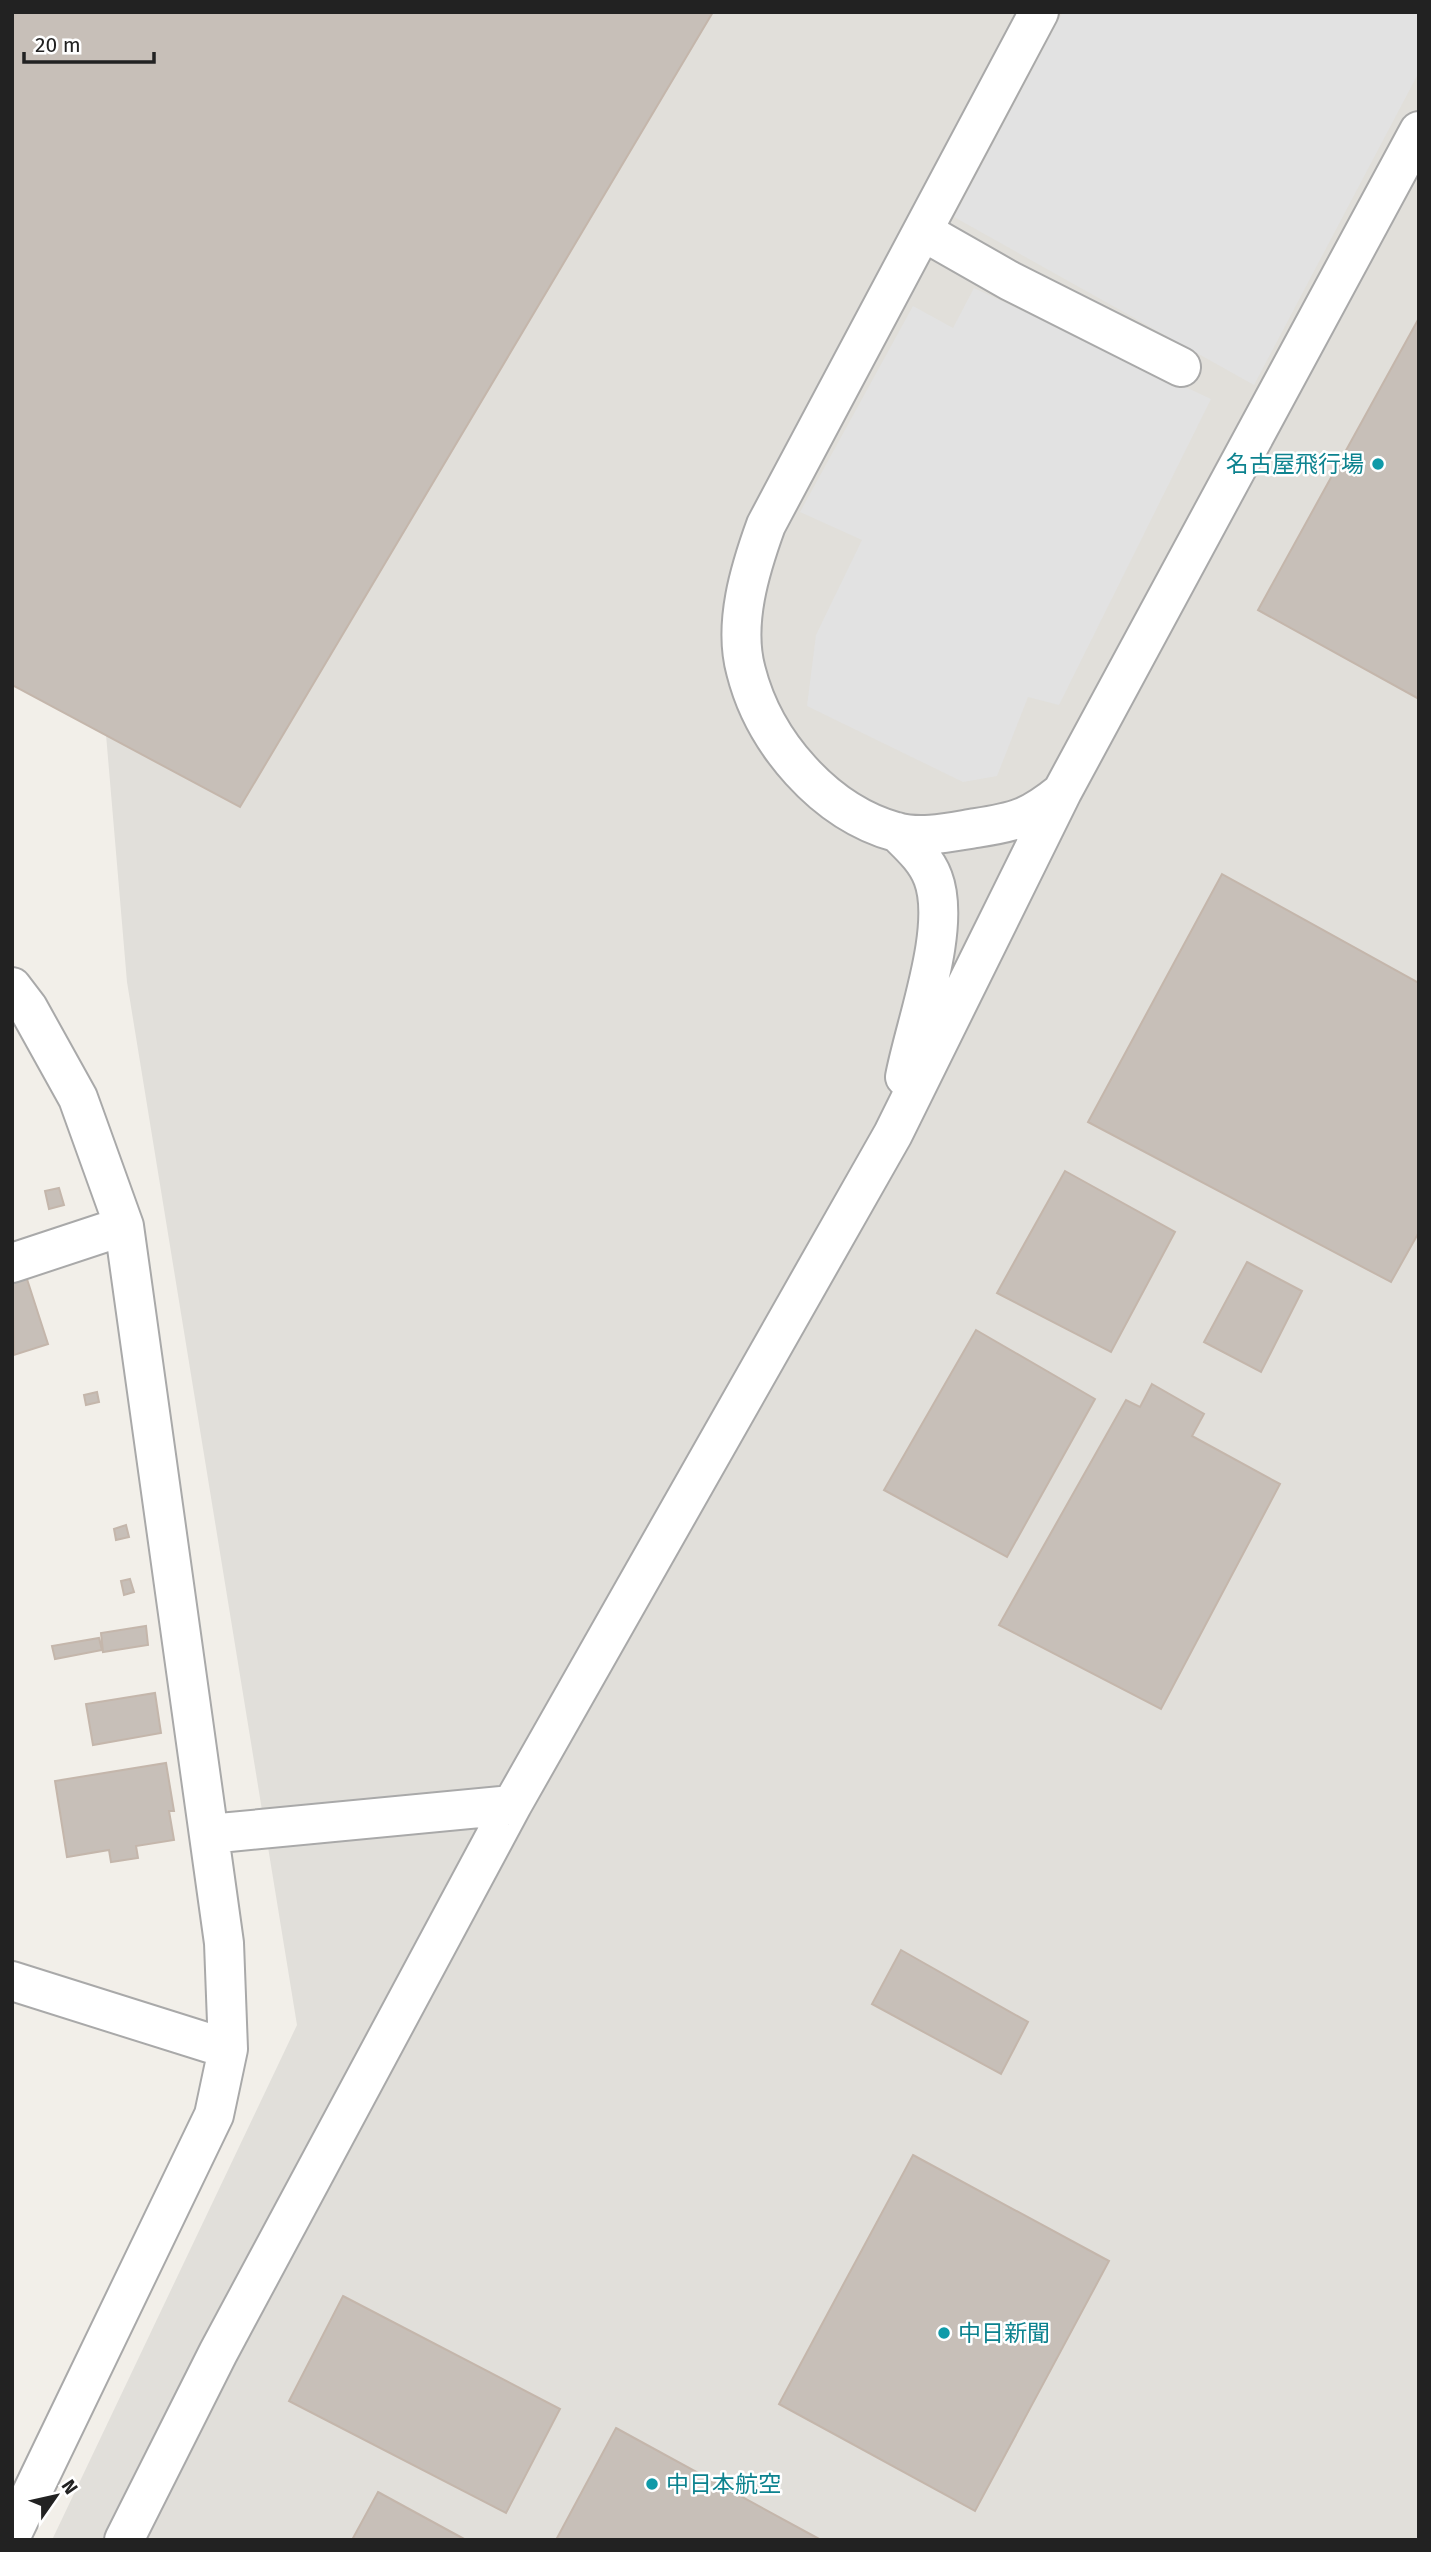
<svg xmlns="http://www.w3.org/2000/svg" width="1431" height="2552" viewBox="0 0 1431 2552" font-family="'Fira Sans','Noto Sans JP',sans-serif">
	<rect width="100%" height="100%" fill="#f2efe9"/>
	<!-- airport -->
	<path fill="#e1dfda" d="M134 12H1419V2540H52L297 2025 127 982 89 534Z"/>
	<!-- parking -->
	<path fill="#e2e2e2" d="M1063 12H1419V72L1254 385 954 217Z
		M974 288 1211 399 1059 705 1028 697 997 776 963 782 807 706 816 635 862 540 800 512 913 306 953 328Z"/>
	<!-- building -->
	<path fill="#c7bfb8" stroke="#c4b6ab" stroke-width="2" d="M12 12H713L240 807 12 685Z
		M1419 318V699L1258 610Z
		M1222 874 1419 983V1232L1391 1282 1088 1122Z
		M1065 1171 1175 1232 1111 1352 997 1293Z
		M59 1188 64 1205 49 1209 45 1191Z
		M1247 1262 1302 1291 1261 1372 1204 1342Z
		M12 1273 26 1276 48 1344 14 1355Z
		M976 1330 1095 1399 1007 1557 884 1490Z
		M1152 1384 1204 1414 1192 1436 1280 1484 1161 1709 999 1625 1126 1400 1140 1407Z
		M97 1392 99 1402 86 1405 84 1395Z
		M126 1525 129 1537 116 1540 114 1529Z
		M130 1579 134 1592 124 1595 121 1581Z
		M146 1626 148 1645 103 1652 101 1633Z
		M99 1638 102 1650 55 1659 52 1646Z
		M155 1693 161 1733 93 1745 86 1704Z
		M166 1763 174 1811H169L174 1840 136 1846 138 1858 111 1862 109 1850 67 1857 55 1781Z
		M901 1950 1028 2022 1001 2074 872 2004Z
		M913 2155 1109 2261 975 2511 779 2404Z
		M343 2296 560 2409 506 2513 289 2401Z
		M616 2428 821 2540H556Z
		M378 2492 466 2540H352Z"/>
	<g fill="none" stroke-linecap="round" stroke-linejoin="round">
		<defs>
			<path id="minor" d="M1039 12 766 525C750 569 733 624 746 671 764 742 824 812 896 832 922 839 951 832 976 828 1016 822 1030 818 1062 792L1419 131
				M924 232 1010 281 1181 367
				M897 832C910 845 926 859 933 878 952 928 915 1024 905 1077
				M12 987 28 1008 78 1098 124 1226 224 1943 228 2049 214 2115 12 2534
				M12 1263 124 1226
				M209 1834 512 1805
				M12 1981 228 2049
				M124 2540 218 2353 512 1805 893 1134 1062 792"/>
		</defs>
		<!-- minor casing -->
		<use href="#minor" stroke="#a9a9a9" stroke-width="42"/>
		<!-- minor -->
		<use href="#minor" stroke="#fff" stroke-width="38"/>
	</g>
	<!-- markers -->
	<g fill="#0f9aa8" stroke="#fff" stroke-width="2.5">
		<circle cx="1378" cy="464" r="7"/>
		<circle cx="944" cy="2333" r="7"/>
		<circle cx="652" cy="2484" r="7"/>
	</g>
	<g text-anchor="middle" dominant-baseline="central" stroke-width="5" stroke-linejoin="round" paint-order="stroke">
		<!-- culture labels -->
		<g font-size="23" fill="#0d838f" stroke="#fff" text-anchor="start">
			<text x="1364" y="464" text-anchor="end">名古屋飛行場</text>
			<text x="958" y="2333">中日新聞</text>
			<text x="666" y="2484">中日本航空</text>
		</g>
	</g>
	<!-- border -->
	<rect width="1431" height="2552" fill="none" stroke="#222222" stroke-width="28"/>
	<!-- north arrow -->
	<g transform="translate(56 2496) rotate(56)" stroke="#ffffff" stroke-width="5" paint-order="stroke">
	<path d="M0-5L12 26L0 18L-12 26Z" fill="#222222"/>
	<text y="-10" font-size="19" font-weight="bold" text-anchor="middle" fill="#222222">N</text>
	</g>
	<!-- scale -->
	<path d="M24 52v10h130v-10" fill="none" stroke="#222222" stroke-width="3.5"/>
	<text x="35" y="52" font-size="21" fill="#222222" stroke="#ffffff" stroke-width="5" paint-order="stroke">20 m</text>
</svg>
